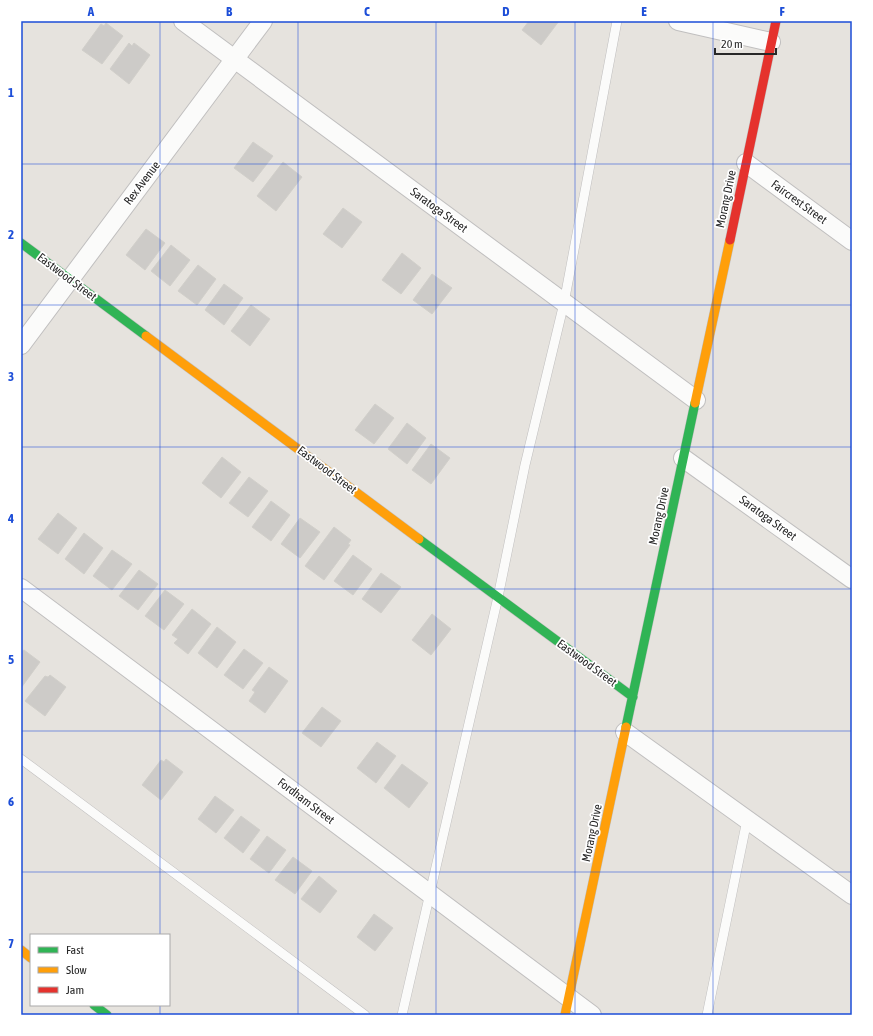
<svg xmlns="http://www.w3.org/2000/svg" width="873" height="1036" viewBox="0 0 873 1036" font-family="'Asap Condensed',sans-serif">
	<rect width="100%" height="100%" fill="#e6e3de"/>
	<!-- building -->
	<path fill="#cdcbc8" stroke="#d1cfca" d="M529 21H559L541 45 522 30Z
		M106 23 123 36 102 64 82 50 101 24 104 26Z
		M129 43 132 46 134 43 150 55 129 84 110 69Z
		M253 142 273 156 253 182 234 168Z
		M283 162 302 177 276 211 257 196Z
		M343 208 362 222 342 248 323 234Z
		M146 229 165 243 145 270 126 255Z
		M171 245 190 260 170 286 151 271Z
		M402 253 421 268 401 294 382 280Z
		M198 265 216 279 197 305 178 291Z
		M432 274 452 288 432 314 413 300Z
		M224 284 243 298 224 325 205 310Z
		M251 305 270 319 250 346 231 331Z
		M375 404 394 418 374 444 355 430Z
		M407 423 426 438 407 464 388 449Z
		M431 444 450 458 431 484 412 470Z
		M222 457 241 472 221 498 202 483Z
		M249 477 268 491 248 517 229 503Z
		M271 501 290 515 271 541 252 527Z
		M58 513 77 528 58 554 38 539Z
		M300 518 320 532 300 558 281 544Z
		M334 527 351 540 348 544 350 545 324 580 305 566Z
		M84 533 103 548 84 574 65 559Z
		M112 550 132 564 112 590 93 576Z
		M353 555 372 569 353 595 334 581Z
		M139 570 158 584 138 610 119 596Z
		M381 573 401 587 381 613 362 599Z
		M165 590 184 604 164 630 145 616Z
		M192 609 211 624 188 654 174 643 178 639 172 635Z
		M432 614 451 629 431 655 412 640Z
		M217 627 236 642 217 668 198 653Z
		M244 649 263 663 243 689 224 675Z
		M24 650 40 662 21 688V652Z
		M269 667 288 681 265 713 249 701 255 692 252 690Z
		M50 675 66 687 45 716 25 701 45 676 48 677Z
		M322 707 341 721 321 747 302 733Z
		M377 742 396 756 376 783 357 768Z
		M166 759 183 772 161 800 142 785 161 760 164 762Z
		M402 764 428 783 409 808 384 788Z
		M215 796 234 810 216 833 198 819Z
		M241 816 260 830 243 853 224 838Z
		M267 836 286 850 269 873 250 859Z
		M293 857 312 871 295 894 275 880Z
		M319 876 337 891 320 913 301 899Z
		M374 914 393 928 375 951 357 937Z"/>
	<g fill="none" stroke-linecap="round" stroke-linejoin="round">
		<defs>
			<path id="lane" d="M21 759 365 1015
				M402 1015 498 597 525 465 564 303 617 21
				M707 1015 747 820"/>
			<path id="street" d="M183 21 696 400
				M678 21 771 42
				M746 163 852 241
				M21 345 263 21
				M683 458 852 579
				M21 588 592 1015
				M625 732 852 895"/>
			<path id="fast" d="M21 243 146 336
				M419 539 633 697
				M626 727 695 403
				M94 1005 107 1015"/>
			<path id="slow" d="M146 336 419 539
				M695 403 730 240
				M21 950 31 958
				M565 1015 626 727"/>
			<path id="jam" d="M730 240 776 21"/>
		</defs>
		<!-- lane casing -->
		<use href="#lane" stroke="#c0bfbf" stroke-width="10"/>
		<!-- street casing -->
		<use href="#street" stroke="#c0bfbf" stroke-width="20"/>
		<!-- fast casing -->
		<use href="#fast" stroke="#c0bfbf" stroke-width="10"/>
		<!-- slow casing -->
		<use href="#slow" stroke="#c0bfbf" stroke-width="10"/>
		<!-- jam casing -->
		<use href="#jam" stroke="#c0bfbf" stroke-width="10"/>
		<!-- lane -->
		<use href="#lane" stroke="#fbfbfa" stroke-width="9"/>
		<!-- street -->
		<use href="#street" stroke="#fbfbfa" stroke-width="18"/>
		<!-- fast -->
		<use href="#fast" stroke="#30b455" stroke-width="9"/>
		<!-- slow -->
		<use href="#slow" stroke="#ff9f0a" stroke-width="9"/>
		<!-- jam -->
		<use href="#jam" stroke="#e5322d" stroke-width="9"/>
	</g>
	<!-- grid -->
	<path fill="none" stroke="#1d4ed8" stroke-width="1" stroke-opacity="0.55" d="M160 21V935M298 21V1015M436 21V1015M575 21V1015M713 21V1015M21 164H852M21 305H852M21 447H852M21 589H852M21 731H852M21 872H852M160 1005V1015"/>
	<g text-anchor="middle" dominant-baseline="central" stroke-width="3.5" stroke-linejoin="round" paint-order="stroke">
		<!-- street labels -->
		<g font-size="12" fill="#282828" stroke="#fff">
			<text transform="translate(142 183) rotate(-53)">Rex Avenue</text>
			<text transform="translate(726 199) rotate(-78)">Morang Drive</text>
			<text transform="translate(799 202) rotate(36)">Faircrest Street</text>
			<text transform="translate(439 210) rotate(36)">Saratoga Street</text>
			<text transform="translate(67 277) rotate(37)">Eastwood Street</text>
			<text transform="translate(327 470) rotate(37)">Eastwood Street</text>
			<text transform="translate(659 516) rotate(-78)">Morang Drive</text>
			<text transform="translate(768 518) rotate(36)">Saratoga Street</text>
			<text transform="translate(587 663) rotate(36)">Eastwood Street</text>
			<text transform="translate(306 801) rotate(37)">Fordham Street</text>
			<text transform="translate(592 833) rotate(-78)">Morang Drive</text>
		</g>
	</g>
	<!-- border -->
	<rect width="873" height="1036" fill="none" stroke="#ffffff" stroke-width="44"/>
	<!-- legend -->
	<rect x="30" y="934" width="140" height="72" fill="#ffffff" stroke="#a9a9a9"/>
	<rect x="38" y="947" width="20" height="6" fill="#30b455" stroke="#a9a9a9"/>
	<text x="66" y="954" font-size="12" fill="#282828">Fast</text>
	<rect x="38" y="967" width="20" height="6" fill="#ff9f0a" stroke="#a9a9a9"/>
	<text x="66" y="974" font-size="12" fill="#282828">Slow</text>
	<rect x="38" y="987" width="20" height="6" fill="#e5322d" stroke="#a9a9a9"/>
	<text x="66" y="994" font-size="12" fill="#282828">Jam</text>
	<!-- scale -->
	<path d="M715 48v6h61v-6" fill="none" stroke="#282828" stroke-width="2"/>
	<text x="721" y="48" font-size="12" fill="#282828" stroke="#ffffff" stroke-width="3" paint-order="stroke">20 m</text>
	<rect x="22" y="22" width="829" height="992" fill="none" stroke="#1d4ed8" stroke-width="1.5"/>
	<g font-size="13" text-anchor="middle" font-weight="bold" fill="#1d4ed8">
		<text x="91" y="16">A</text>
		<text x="229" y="16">B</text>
		<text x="367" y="16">C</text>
		<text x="506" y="16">D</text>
		<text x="644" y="16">E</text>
		<text x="782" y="16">F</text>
		<text x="11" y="97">1</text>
		<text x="11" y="239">2</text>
		<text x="11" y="381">3</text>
		<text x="11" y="523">4</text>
		<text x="11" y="664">5</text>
		<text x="11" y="806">6</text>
		<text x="11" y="948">7</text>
	</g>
</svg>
